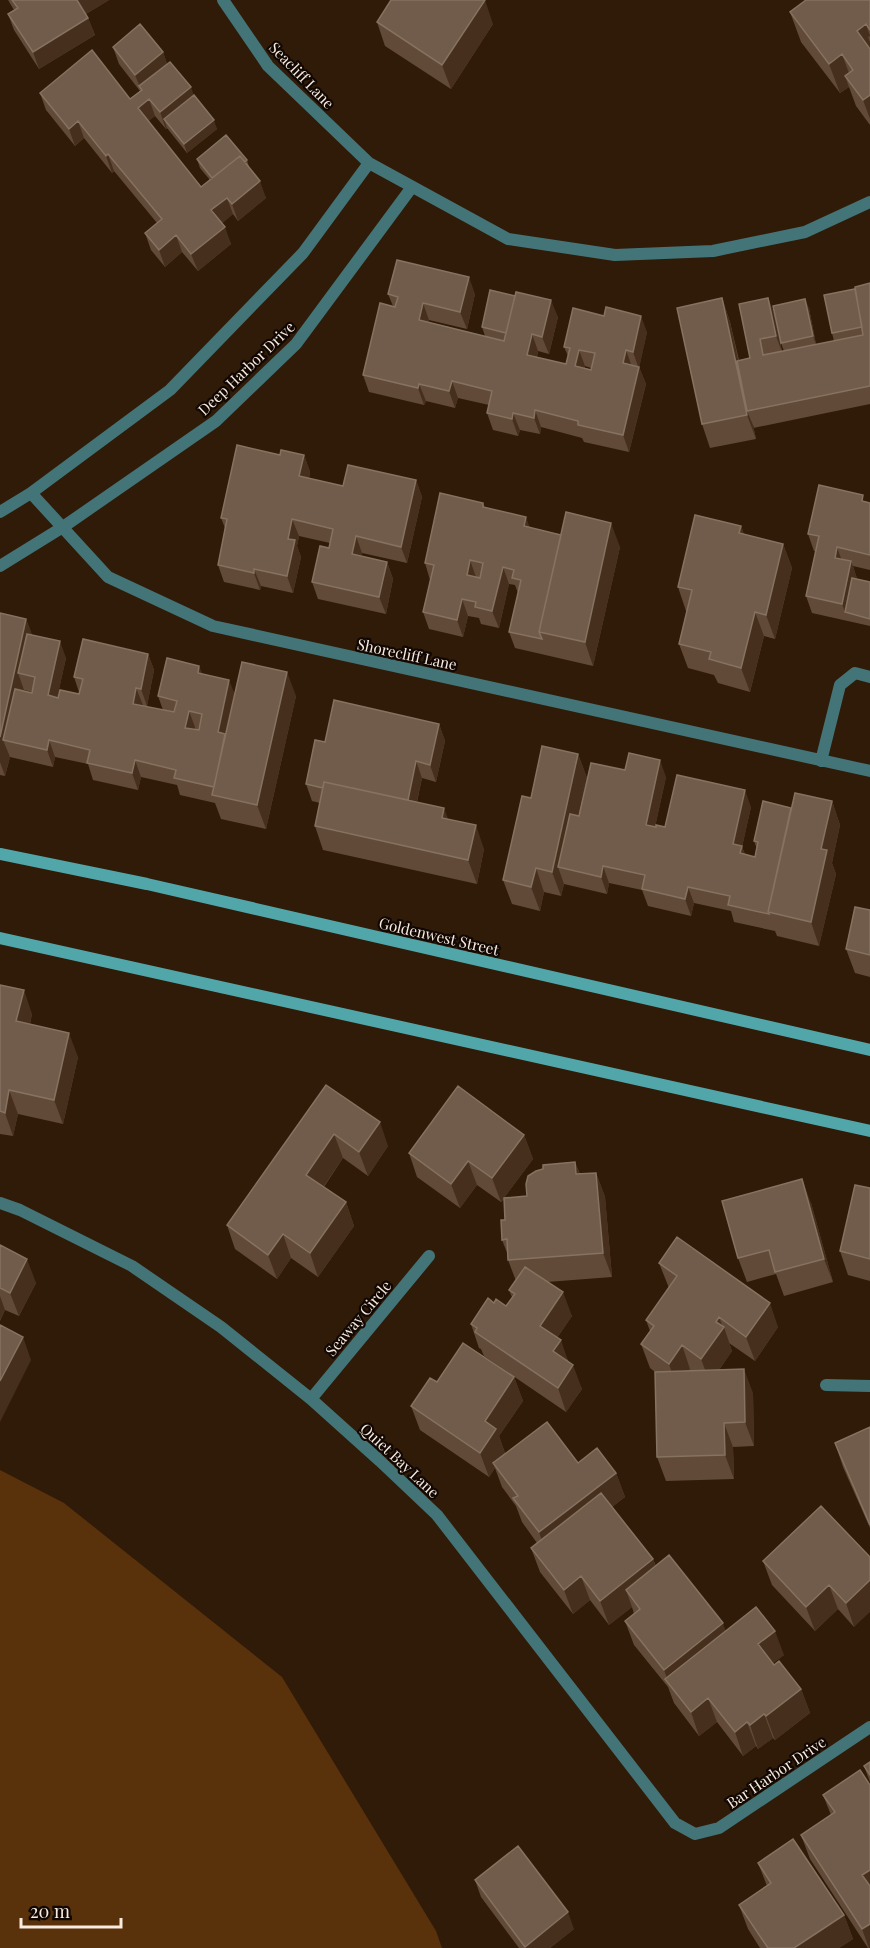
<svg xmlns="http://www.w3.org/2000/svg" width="870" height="1948" viewBox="0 0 870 1948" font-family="'Playfair Display',serif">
	<rect width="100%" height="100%" fill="#301b08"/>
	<!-- green -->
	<path fill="#59310b" d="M0 1470 64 1503 282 1677 436 1931 442 1948H0Z"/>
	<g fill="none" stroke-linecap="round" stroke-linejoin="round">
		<!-- minor -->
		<path stroke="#437578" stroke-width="12" d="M223 0 268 66 369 163 508 239 615 255 713 251 805 232 870 202
			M31 493 108 577 213 626 870 771
			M0 512 31 493 170 390 303 253 369 163
			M0 566 63 527 216 421 296 344 412 187
			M821 761 840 685 855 673 870 677
			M0 1203 20 1210 132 1266 221 1327 311 1399 380 1461 437 1515 675 1823 695 1834 719 1828 870 1727
			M826 1385 870 1386
			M311 1399 429 1256"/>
		<!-- secondary -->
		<path stroke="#51a6aa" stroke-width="12" d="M0 854 147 884 870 1050
			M0 938 870 1131"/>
	</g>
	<!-- wall -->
	<path fill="#614a38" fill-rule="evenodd" d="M8 0H109L86 14 88 18 95 35 39 69 14 30 8 14 14 10Z
		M870 0V125L856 106 849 87 840 93 801 42 790 12Z
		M377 22 493 24 451 89 385 46Z
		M113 47 163 52 167 64 194 95 217 129 187 153 167 128 166 129 155 116 148 121 201 187 210 180 200 168 197 159 247 160 249 167 266 198 238 221 233 214 222 223 231 244 198 271 182 252 165 267 151 250 145 233 157 223 114 171 112 173 84 138 75 146 46 110 40 93 130 99 140 91 119 64Z
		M870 283V404L753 428V425L756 439 710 448 702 424 722 298 730 322 739 360 750 358 768 298 774 314 782 351H784L781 343 809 308 816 344 834 341 832 333 855 289Z
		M388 294H475L467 329 429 320 428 322 485 336 482 327 558 317 549 354 538 351 537 357 566 364 568 356 564 347 647 332 639 367 646 384 629 452 584 442 582 438 541 427 540 434 520 430 518 436 493 430 487 413 489 405 458 398 455 408 426 401 424 405 369 392 363 375 393 306ZM585 366 591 368V370L585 368Z
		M280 455H304L310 472 309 478 343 486 416 480 422 497 407 563 362 553 361 556 387 562 393 579 386 614 318 599 312 582 329 548 330 543 299 536 297 546 301 557 293 593 261 586 260 590 224 582 218 565 225 528 221 518Z
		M865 502 870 503V570L853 566 857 579 870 582V626L812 613 806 596 816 551H814L808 534Z
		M483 503 485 508 530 528 620 547 593 666 515 648 509 632 518 593 515 585 509 584 499 628 481 624 479 618 468 616 463 637 429 629 423 612 430 580 425 563Z
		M741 526 744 535 783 544 792 568 775 639 764 636 750 692 718 683 714 675 688 668 679 644 687 611H686L678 587Z
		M0 613 26 619 32 635 66 658 57 698 79 694V692L74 677 148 654 154 670 147 706H142L163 710 158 696 203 674 234 694 296 696 266 829 221 819 215 803 180 795 177 785 141 777 138 790 93 780 88 764 55 757 53 767 10 757 5 776 0 775ZM24 690 32 692V693L24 691Z
		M439 724 445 741 436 782 422 778 417 802 448 819 484 849 477 884 323 850 315 826 320 803 312 801 306 784 325 742Z
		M578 754 587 778 579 816 625 770 666 777 655 827H665L751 807 742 847 745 854 755 857 757 849 754 841 791 808 832 801 840 825 832 863 836 874 819 946 777 936 775 931 734 922 731 911 694 903 691 916 648 906 642 890 609 883 607 894 564 884 561 896 544 892 540 911 512 904 503 880 531 798Z
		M870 910V977L855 973 846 949Z
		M0 985 32 1014 30 1024 78 1057 63 1124 18 1114 13 1136 0 1134Z
		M326 1085 388 1146 368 1176 343 1158 324 1187 346 1202 354 1226 318 1277 291 1258 277 1279 235 1249 227 1225Z
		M524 1135 533 1159 504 1198 527 1196 575 1162 580 1174 596 1173 605 1197 612 1277 547 1282 572 1316 557 1338 582 1389 566 1412 484 1356 481 1349 479 1348 471 1324 494 1303 506 1306 512 1297 509 1290 516 1281 508 1260V1255L502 1240 505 1220 504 1199 501 1202 477 1185 460 1208 417 1177 409 1153Z
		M870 1188V1281L848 1275 840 1251Z
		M811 1203 833 1282 784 1296 776 1274 747 1282 738 1258Z
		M0 1245 36 1283 19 1316 5 1310 0 1321Z
		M659 1263 778 1327 755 1361 729 1343 732 1351 719 1370 753 1393 754 1446 733 1447 734 1479 666 1481 657 1457 655 1372 650 1368 641 1344 650 1331 646 1320 669 1288Z
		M514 1377 523 1401 499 1436 505 1453 504 1454 578 1463 616 1473 625 1497 612 1507 653 1559 656 1566 726 1631 784 1655 773 1663 801 1689 810 1713 775 1740 773 1738 758 1749 756 1746 743 1756 717 1722 699 1736 674 1703 668 1687 634 1645 625 1621 634 1614 632 1607 609 1625 590 1600 573 1614 540 1572 531 1548 537 1543 522 1522 516 1506 502 1487 495 1468 489 1477 420 1430 411 1406 437 1382Z
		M870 1427V1528L843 1467 835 1443Z
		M870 1557 854 1627 838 1609 815 1631 772 1585 763 1561Z
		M870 1762V1782L864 1766Z
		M860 1770 870 1948H868L810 1859 801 1835 831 1815 823 1795Z
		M758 1863 844 1915 853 1939 839 1948H760L748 1929 739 1905 767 1886Z
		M475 1880 574 1929 550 1948H519L481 1897Z"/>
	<!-- shaded-wall -->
	<path fill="#46301d" d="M77 0H109L83 16Z
		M485 0 493 24 451 89 442 65Z
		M88 18 95 35 39 69 33 52Z
		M866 24 870 36 868 37 870 42V59L857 31Z
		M163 52 169 69 140 87 135 75Z
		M842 54 853 84 845 76 849 87 840 93 829 64Z
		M191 87 197 104 164 119 167 128 166 129 160 112Z
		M870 95V119L863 100Z
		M149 99 155 116 144 125 138 108Z
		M214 120 217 129 187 153 184 144Z
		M78 121 84 138 75 146 69 129Z
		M108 154 114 171 112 173 106 156Z
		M260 181 266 198 238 221 232 204Z
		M227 198 233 214 218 227 211 210Z
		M225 227 231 244 198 271 191 254Z
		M176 235 182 252 165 267 159 250Z
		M469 277 475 294 467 329 460 312Z
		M722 298 730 322 749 410 747 411 753 425 756 439 747 415Z
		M768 298 774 314 782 352 776 336Z
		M805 299 809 308 816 345 813 336Z
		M551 300 558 317 549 354 542 337Z
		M423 303 429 320 425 337 419 320Z
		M641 316 647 332 639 369 633 352Z
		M532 334 538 351 533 372 527 355Z
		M579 350 585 366 582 383 575 366Z
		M626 350 632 367 623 363Z
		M639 367 646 384 629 452 623 435Z
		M452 381 458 398 455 408 449 391Z
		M419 384 426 401 424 405 418 388Z
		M535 410 541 427 540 434 534 418Z
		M513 413 520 430 518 436 512 419Z
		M304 455 310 472 305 493 299 476Z
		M416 480 422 497 407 563 401 547Z
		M526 517 532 534 524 526Z
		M292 519 299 536 297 546 301 557 293 593 287 576 288 539Z
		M611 523 620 547 593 666 585 642Z
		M741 526 750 550 739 533Z
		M356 536 362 553 358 571 352 554Z
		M783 544 792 568 775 639 766 615Z
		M837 547 843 564 835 558Z
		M470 560 476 577 467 575Z
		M851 561 857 578 849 613 845 612 842 604Z
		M387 562 393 579 386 614 379 597Z
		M503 567 509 584 499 628 492 611Z
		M254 569 261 586 260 590 254 573Z
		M462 599 468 616 463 637 457 620Z
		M755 612 764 636 750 692 741 668Z
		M26 619 35 643 18 673 24 690 13 742 3 740 10 757 5 776 0 762V737Z
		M60 641 66 658 54 712 48 695Z
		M148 654 154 670 147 706 141 689Z
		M199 666 206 682 198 673Z
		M287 672 296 696 266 829 257 805Z
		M229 680 236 697 224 749 218 732Z
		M136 688 143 705 139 721 133 704Z
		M189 711 195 727 191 744 185 728Z
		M439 724 445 741 436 782 430 765Z
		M49 740 55 757 53 767 47 750Z
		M578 754 587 778 567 869 558 867 564 884 561 896 552 872Z
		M135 760 141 777 138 790 132 773Z
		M660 760 666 777 652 841 646 825Z
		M416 761 422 778 412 823 406 806Z
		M745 790 751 807 742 847 748 863 733 844Z
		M832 801 840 825 832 863 836 874 819 946 811 922 821 849Z
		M444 808 453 832 442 818Z
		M476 825 484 849 477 884 468 860Z
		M603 866 609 883 607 894 601 877Z
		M536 868 544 892 540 911 531 887Z
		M688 887 694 903 691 916 685 899Z
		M24 990 32 1014 25 1045 16 1021Z
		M69 1033 78 1057 63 1124 54 1100Z
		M9 1090 18 1114 13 1136 5 1113Z
		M380 1122 388 1146 368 1176 359 1152Z
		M334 1134 343 1158 315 1199 306 1175Z
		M524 1135 533 1159 501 1202 492 1178Z
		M468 1161 477 1185 460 1208 451 1184Z
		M575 1162 584 1186 576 1174Z
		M596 1173 605 1197 612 1277 603 1253Z
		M802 1179 811 1203 833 1282 824 1259Z
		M346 1202 354 1226 318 1277 310 1253Z
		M283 1234 291 1258 277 1279 268 1255Z
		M27 1259 36 1283 19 1316 10 1293Z
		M563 1292 572 1316 549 1350 540 1326Z
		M0 1296 5 1310 0 1320Z
		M770 1303 778 1327 755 1361 746 1337Z
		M719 1317 723 1328 724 1327 732 1351 710 1383 701 1359 716 1322Z
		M23 1337 31 1360 0 1422V1381Z
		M561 1340 569 1364 553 1351Z
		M682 1345 690 1369 677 1388 669 1364Z
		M573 1365 582 1389 566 1412 558 1388Z
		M744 1369 753 1393 754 1446 745 1422Z
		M514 1377 523 1401 499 1436 505 1453 496 1467 493 1463 495 1468 489 1477 480 1453 485 1421Z
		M724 1423 733 1447 734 1479 725 1455Z
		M616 1473 625 1497 547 1556 539 1532Z
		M653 1559 662 1583 626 1590 632 1607 609 1625 600 1601Z
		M581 1576 590 1600 573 1614 564 1590Z
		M870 1580V1612L854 1627 846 1603Z
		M829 1585 838 1609 815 1631 806 1607Z
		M723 1623 731 1647 670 1686 664 1670Z
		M775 1631 784 1655 767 1668 758 1644Z
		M801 1689 810 1713 775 1740 766 1716Z
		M708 1698 717 1722 699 1736 691 1712Z
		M764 1714 773 1738 758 1749 750 1725Z
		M747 1722 756 1746 743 1756 735 1732Z
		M870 1870V1897L862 1875Z
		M568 1912 574 1929 550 1948H525V1947Z
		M844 1915 853 1939 839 1948H794Z
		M870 1924V1948H869L862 1929Z"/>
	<!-- building -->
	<path fill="#715b4a" stroke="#867261" stroke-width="1.5" fill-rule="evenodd" d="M12 0H77L88 18 33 52 8 14 18 8Z
		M391 0H485L442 65 377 22Z
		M806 0H870V30L866 24 857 31 870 49V95L863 100 845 76 853 70 842 54 829 64 790 12Z
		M140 24 163 52 135 75 113 47Z
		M92 50 130 99 142 90 139 86 170 62 191 87 160 112 149 99 138 108 201 187 240 156 260 181 232 204 227 198 211 210 225 227 191 254 176 235 159 250 145 233 162 219 108 154 106 156 78 121 69 129 40 93Z
		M194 95 214 120 184 144 164 119Z
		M226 135 247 160 245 162 240 156 212 178 197 159Z
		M397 260 469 277 460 312 423 303 419 320 504 341 516 292 551 300 542 337 532 334 527 355 566 364 570 348 564 347 573 308 604 316 606 307 641 316 633 352 626 350 623 363 639 367 623 435 578 425V421L535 410 534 418 513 413 512 419 487 413 492 391 452 381 449 391 419 384 418 388 363 375 380 303 395 307 398 297 388 294ZM579 350 595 353 591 370 575 366Z
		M870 283V386L747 411 737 361 750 358 739 304 768 298 776 336 760 339 763 355 863 335 855 287Z
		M855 289 862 327 832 333 824 295Z
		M490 290 515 296 506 333 482 327Z
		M722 298 747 415 702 424 677 308Z
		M805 299 813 336 781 343 773 306Z
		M237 445 280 455 281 450 304 455 299 476 343 486 348 465 416 480 401 547 356 536 352 554 387 562 379 597 312 582 320 546 329 548 333 529 292 519 288 539 295 540 287 576 254 569V573L218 565 227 519 221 518Z
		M819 485 863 495 862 501 870 503V555L837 547 835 558 851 561 842 604 806 596 819 536 808 534Z
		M440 493 483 503V507L526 517 524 526 561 535 539 632 542 639 509 632 521 580 512 578 514 570 503 567 492 611 475 607 476 602 462 599 457 620 423 612 434 565 425 563ZM470 560 483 563 480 578 467 575Z
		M566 512 611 523 585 642 539 632Z
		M695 515 741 526 739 533 783 544 766 615 755 612 741 668 709 659 711 652 679 644 692 590 678 587Z
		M852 578 870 582V619L845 612Z
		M0 613 26 619 0 737Z
		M27 634 60 641 48 695 58 698 60 690 79 694 83 679 74 677 83 639 148 654 141 689 136 688 133 704 174 712 177 701 158 696 167 658 199 666 198 673 229 680 218 732 225 734 214 787 174 778 176 770 135 760 132 773 87 763 90 750 49 740 47 750 3 740 15 689 32 693 35 677 18 673ZM189 711 202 714 199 730 185 728Z
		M242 662 287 672 257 805 212 795Z
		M334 700 439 724 430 765 416 761 408 800 324 782 323 788 306 784 315 740 325 742Z
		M542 746 578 754 552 872 536 868 531 887 503 880 522 796 531 798Z
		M629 753 660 760 646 825 656 827V825L665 827 677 775 745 790 733 844 742 846 740 853 755 857 758 842 754 841 763 801 791 808 768 912 769 914 728 905 730 896 688 887 685 899 642 889 645 875 603 866 601 877 558 867 570 814 579 816 591 763 625 770Z
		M324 782 444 808 442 818 476 825 468 860 315 826Z
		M795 793 832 801 821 849 827 850 811 922 768 912Z
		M855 907 870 910V955L846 949Z
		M0 985 24 990 16 1021 69 1033 54 1100 9 1090 5 1113 0 1111Z
		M326 1085 380 1122 359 1152 334 1134 306 1175 346 1202 310 1253 283 1234 268 1255 227 1225Z
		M458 1086 524 1135 492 1178 468 1161 451 1184 409 1153Z
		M575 1162 576 1174 596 1173 603 1253 508 1260 507 1239 502 1240 501 1220H505L504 1198 527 1196 526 1184 528 1176 536 1171 543 1169V1165Z
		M802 1179 824 1259 775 1272 769 1250 738 1258 722 1201Z
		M855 1185 870 1188V1259L840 1251Z
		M677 1237 770 1303 746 1337 719 1317 716 1322 724 1327 701 1359 682 1345 669 1364 641 1344 654 1326 646 1320 677 1276 659 1263Z
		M0 1245 27 1259 10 1293 0 1288Z
		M525 1267 563 1292 540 1326 561 1340 553 1351 573 1365 558 1388 475 1332 477 1328 471 1324 488 1298 494 1303 496 1299 506 1306 515 1294 509 1290Z
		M0 1325 23 1337 0 1381Z
		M463 1343 514 1377 485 1421 496 1429 480 1453 411 1406 430 1378 437 1382Z
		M744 1369 745 1422 724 1423 725 1455 657 1457 655 1372Z
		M547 1422 578 1463 597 1448 616 1473 539 1532 513 1498 518 1496 493 1463Z
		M870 1427V1525L835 1443Z
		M601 1493 653 1559 600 1601 581 1576 564 1590 531 1548Z
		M821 1506 870 1557V1580L846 1603 829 1585 806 1607 763 1561Z
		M669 1555 723 1623 664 1670 625 1621 640 1609 626 1590Z
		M756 1607 775 1631 758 1644 774 1665 779 1661 801 1689 766 1716 764 1714 750 1725 747 1722 735 1732 708 1698 691 1712 665 1679Z
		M870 1762V1775L864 1766Z
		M860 1770 870 1785V1870L862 1875 870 1886V1924L862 1929 801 1835 835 1812 823 1795Z
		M793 1839 844 1915 794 1948H768L739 1905 771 1883 758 1863Z
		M518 1846 568 1912 525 1947 475 1880Z"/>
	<g text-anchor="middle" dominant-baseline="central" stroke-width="4.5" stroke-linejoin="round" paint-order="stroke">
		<!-- street labels -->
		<g font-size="15" fill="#faebe0" stroke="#110803">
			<text transform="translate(302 75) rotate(46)">Seacliff Lane</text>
			<text transform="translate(246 368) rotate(-44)">Deep Harbor Drive</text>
			<text transform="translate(407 654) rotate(12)">Shorecliff Lane</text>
			<text transform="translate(439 936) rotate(13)">Goldenwest Street</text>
			<text transform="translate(358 1318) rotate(-50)">Seaway Circle</text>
			<text transform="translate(400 1460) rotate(43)">Quiet Bay Lane</text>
			<text transform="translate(776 1772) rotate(-34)">Bar Harbor Drive</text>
		</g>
	</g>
	<!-- scale -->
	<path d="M21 1918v9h100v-9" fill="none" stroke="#faebe0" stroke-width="3"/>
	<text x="30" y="1918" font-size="18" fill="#faebe0" stroke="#110803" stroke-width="4.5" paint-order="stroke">20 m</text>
</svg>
